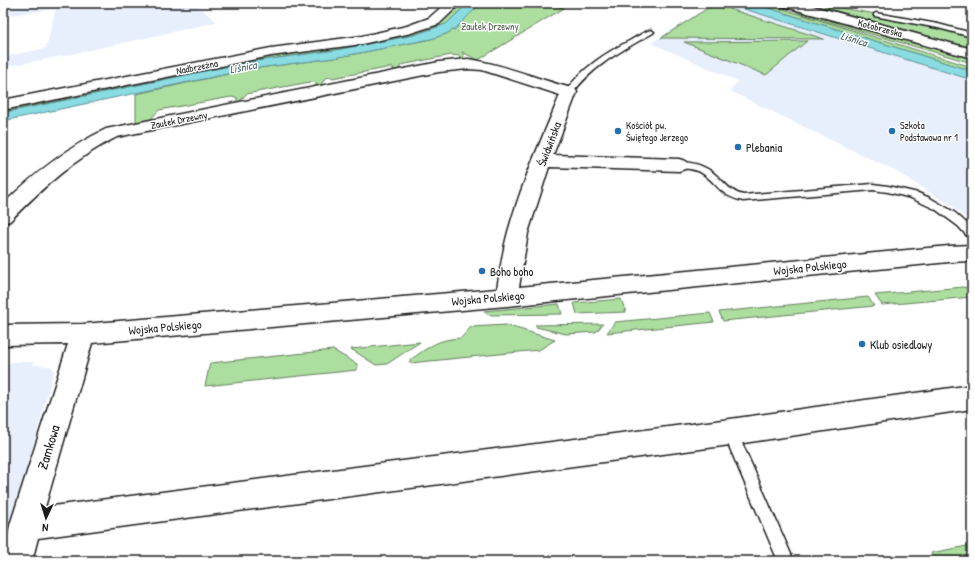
<svg xmlns="http://www.w3.org/2000/svg" width="975" height="564" viewBox="0 0 975 564" font-family="'Patrick Hand',sans-serif">
	<rect width="100%" height="100%" fill="#fff"/>
	<filter id="ink" filterUnits="userSpaceOnUse"><feTurbulence type="fractalNoise" baseFrequency=".025" numOctaves="2"/><feDisplacementMap in="SourceGraphic" scale="8" xChannelSelector="R" yChannelSelector="G"/><feConvolveMatrix kernelMatrix="1 2 1 2 8 2 1 2 1" color-interpolation-filters="sRGB"/></filter>
	<g filter="url(#ink)">
		<!-- built -->
		<path fill="#e7eefc" d="M15 3H195L217 22 68 55 3 67V57L46 48 56 9 3 16V5Z
			M715 3H725L972 80V223L952 206 895 171 730 91 738 81 651 43Z
			M12 362H34L33 365 50 366 54 370 3 553V364H9Z"/>
		<!-- green -->
		<path fill="#acde9f" stroke="#647d5e" d="M461 3H468L446 24 414 35 336 50 249 62 9 111V110L18 107 270 56 374 41 417 31 441 22Z
			M481 3H558L556 5 564 8 478 60 462 52 464 56 462 61H459L460 56 451 55 401 65 397 73 391 74 394 68H387L332 78 331 77 325 78 319 88 313 90 317 83 310 82 246 94 238 104 233 105 238 98 231 97 159 110 148 122 136 125V94L251 69 334 58 431 39 446 34 456 28Z
			M752 3H760L780 8 972 67V71Z
			M714 4 824 39 661 38Z
			M823 5 876 14V17L960 33 972 37V48L826 8Z
			M797 11 972 59V63L798 13Z
			M807 41 766 75 684 42Z
			M963 287 971 289 972 297 882 305 875 295Z
			M868 297 874 306 723 321 719 312Z
			M621 299 626 312 577 314 574 303Z
			M559 304 562 314 489 315 484 311Z
			M710 313 714 322 607 333 615 322Z
			M603 324 596 332 566 334 536 327 535 325Z
			M506 325 555 340 539 350 410 363V360C429 347 437 339 461 338L471 327Z
			M420 342 387 364 376 365 351 349Z
			M333 350 357 364V370L205 386 210 363Z
			M972 545V561H936L931 553Z"/>
		<!-- water -->
		<path fill="#8adce3" stroke="#5e8f93" d="M468 3H481L456 28 446 34 431 39 334 58 251 69 3 121V113L249 62 336 50 414 35 446 24Z
			M725 3H752L972 71V80Z"/>
		<g fill="none" stroke-linecap="round" stroke-linejoin="round">
			<defs>
				<path id="lane" d="M876 13 938 24 972 33V37L938 28 874 16V14Z
					M651 30 654 32 653 33C623 50 593 65 572 94H566L565 92C582 68 605 53 631 40 638 36 644 32 651 30Z
					M679 162C694 162 706 166 717 176 726 184 731 192 743 195L873 184 888 186 918 193 930 198 954 212 972 228V238L968 237 958 226 935 209 911 198 888 192 873 190 743 201C717 195 719 183 700 172 692 168 684 169 676 167L674 165 676 163Z
					M730 426 735 427 794 561H778L723 432 725 427Z"/>
				<path id="street" d="M446 3H461L439 24 411 33 362 44 271 56 3 110V100L271 48 362 36 407 26 429 18Z
					M468 59C504 64 539 80 575 89L577 92 553 155 679 159 685 161 688 165 685 169 679 171 549 167 528 233 519 287 949 246 972 245V261L949 262 507 306 92 343 45 507 730 419 972 385V409L730 445 38 538 32 561H3L10 525 68 344 3 345V325L83 324 497 289C500 270 503 250 508 232 521 184 541 141 560 95L482 70 468 69 439 72 117 137C75 158 42 188 10 221L3 223V204C34 174 66 148 106 129L439 62Z"/>
				<path id="secondary" d="M780 3H802L972 49V58L782 6Z"/>
			</defs>
			<!-- lane casing -->
			<use href="#lane" stroke="#1c1c1c" stroke-width="3"/>
			<!-- street casing -->
			<use href="#street" stroke="#1c1c1c" stroke-width="3"/>
			<!-- secondary casing -->
			<use href="#secondary" stroke="#1c1c1c" stroke-width="3"/>
			<!-- lane -->
			<use href="#lane" fill="#fff" fill-rule="evenodd"/>
			<!-- street -->
			<use href="#street" fill="#fff" fill-rule="evenodd"/>
			<!-- secondary -->
			<use href="#secondary" fill="#fff" fill-rule="evenodd"/>
		</g>
	</g>
	<!-- markers -->
	<g fill="#1f6fb2" stroke="#fff" stroke-width="1.5">
		<circle cx="618" cy="131" r="4"/>
		<circle cx="892" cy="131" r="4"/>
		<circle cx="738" cy="147" r="4"/>
		<circle cx="482" cy="271" r="4"/>
		<circle cx="862" cy="344" r="4"/>
	</g>
	<g text-anchor="middle" dominant-baseline="central" stroke-width="3" stroke-linejoin="round" paint-order="stroke">
		<!-- far-park labels -->
		<g font-size="10" fill="#4e604a" stroke="#fff">
			<text x="490" y="26">Zaułek Drzewny</text>
		</g>
		<!-- far-street labels -->
		<g font-size="10" fill="#1c1c1c" stroke="#fff">
			<text transform="translate(880 28) rotate(15)">Kołobrzeska</text>
			<text transform="translate(197 67) rotate(-11)">Nadbrzeżna</text>
			<text transform="translate(179 120) rotate(-11)">Zaułek Drzewny</text>
		</g>
		<!-- far-poi labels -->
		<g font-size="10" fill="#1c1c1c" stroke="#fff" text-anchor="start">
			<text x="626" y="125">Kościół pw.<tspan x="626" dy="12">Świętego Jerzego</tspan></text>
			<text x="900" y="125">Szkoła<tspan x="900" dy="12">Podstawowa nr 1</tspan></text>
		</g>
		<!-- far-water labels -->
		<g font-size="11" font-style="italic" fill="#425f62" stroke="#fff">
			<text transform="translate(854 39) rotate(17)">Liśnica</text>
			<text transform="translate(243 67) rotate(-11)">Liśnica</text>
		</g>
		<!-- street labels -->
		<g font-size="12" fill="#1c1c1c" stroke="#fff">
			<text transform="translate(549 144) rotate(-69)">Świdwińska</text>
			<text transform="translate(810 267) rotate(-6)">Wojska Polskiego</text>
			<text transform="translate(488 298) rotate(-5)">Wojska Polskiego</text>
			<text transform="translate(165 327) rotate(-5)">Wojska Polskiego</text>
		</g>
		<!-- poi labels -->
		<g font-size="12" fill="#1c1c1c" stroke="#fff" text-anchor="start">
			<text x="746" y="147">Plebania</text>
			<text x="490" y="271">Boho boho</text>
			<text x="870" y="344">Klub osiedlowy</text>
		</g>
		<!-- near-street labels -->
		<g font-size="14" fill="#1c1c1c" stroke="#fff">
			<text transform="translate(48 447) rotate(-73)">Zamkowa</text>
		</g>
	</g>
	<!-- margin -->
	<rect width="975" height="564" fill="none" stroke="#fff" stroke-width="16"/>
	<rect x="8" y="8" width="959" height="548" fill="none" stroke="#1c1c1c" stroke-width="1.5" filter="url(#ink)"/>
	<!-- north arrow -->
	<g transform="translate(46 518) rotate(184)" stroke="#ffffff" stroke-width="3" paint-order="stroke">
	<path d="M0-3L7 15L0 10L-7 15Z" fill="#1c1c1c"/>
	<text y="-6" font-size="11" font-weight="bold" text-anchor="middle" fill="#1c1c1c">N</text>
	</g>
</svg>
